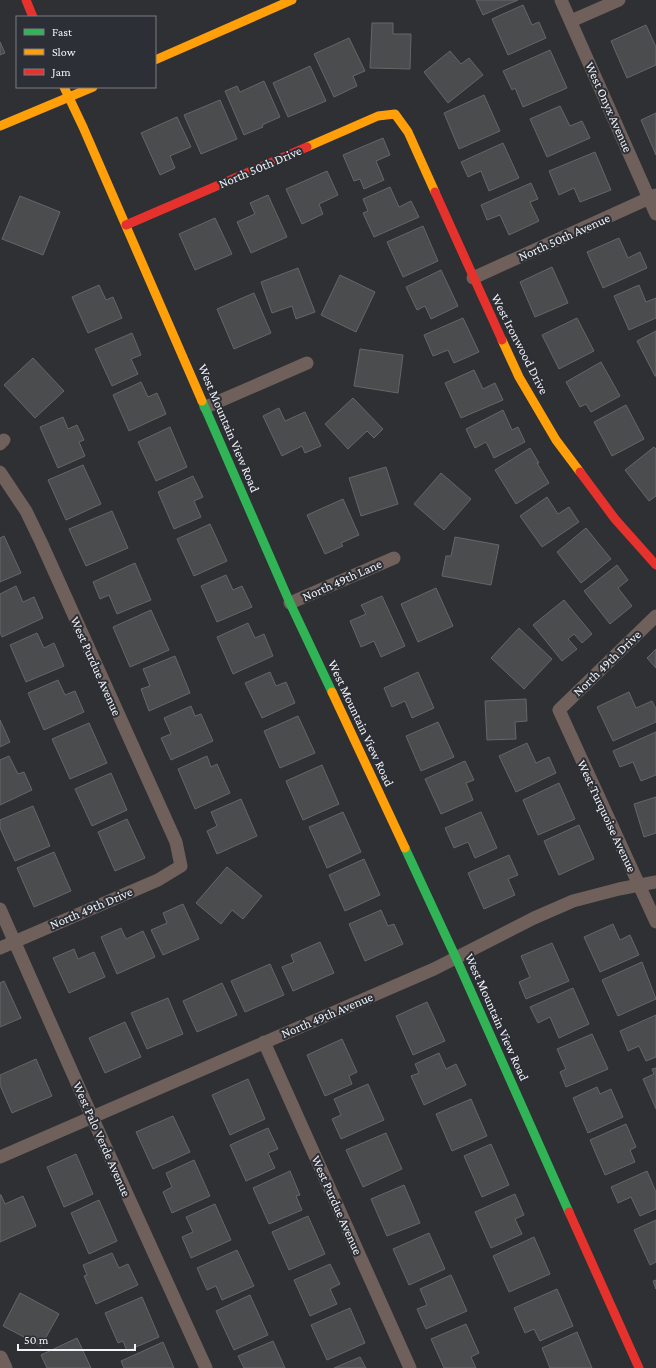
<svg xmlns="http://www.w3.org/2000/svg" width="656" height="1368" viewBox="0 0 656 1368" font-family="'Crimson Pro',serif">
	<rect width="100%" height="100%" fill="#2e3033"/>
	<!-- building -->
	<path fill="#4a4c4e" stroke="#646668" d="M476 0H518L483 15Z
		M523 5 532 25 539 22 546 38 508 55 492 19Z
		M372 23H393V34H411L410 69 370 68Z
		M646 25 656 47V65L627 78 611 41Z
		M349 38 365 71 353 76 357 86 334 97 314 54Z
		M0 42 5 53 0 55Z
		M550 50 567 88 523 107 515 88 512 90 503 71Z
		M450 51 461 64 469 58 483 75 448 103 424 72Z
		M310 66 326 101 288 117 273 83Z
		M264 81 280 117 262 125 263 127 244 135 225 91 237 86 240 92Z
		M484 95 500 131 459 149 444 113Z
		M220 100 237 139 201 154 184 115Z
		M560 106 570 126 582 121 590 138 547 157 530 119Z
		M656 113V155L641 120Z
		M177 117 191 147 170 156 175 168 160 175 141 133Z
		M383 138 390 155 376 161 384 180 364 189 360 179 354 181 343 155Z
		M503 143 519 178 489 191 481 171 468 177 461 162Z
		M595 152 611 190 580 202 574 188 559 195 549 171Z
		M327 171 338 195 319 204 323 214 302 224 286 189Z
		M531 183 538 199 530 202 539 221 509 235 500 215 487 220 481 205Z
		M390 187 399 207 411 201 419 217 374 237 363 213 368 211 363 199Z
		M268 195 287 237 251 253 237 222 255 214 250 203Z
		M20 196 60 212 43 255 2 239Z
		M215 218 232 254 195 270 179 234Z
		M423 226 438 261 403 277 387 242Z
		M619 238 628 258 640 252 647 268 603 288 587 252Z
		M552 267 568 303 535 317 520 282Z
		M298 268 315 312 296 319 292 306 272 313 261 282Z
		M441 270 458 306 431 319 425 306 417 310 406 287Z
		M340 275 375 292 356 332 321 315Z
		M99 285 106 300 113 297 122 318 88 333 72 297Z
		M639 285 646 302 656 298V318L629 330 614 296Z
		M254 293 271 333 234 349 217 309Z
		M463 318 479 352 454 363 448 350 433 356 424 335Z
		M577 318 594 351 559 369 542 335Z
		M656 331V376H655L637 341Z
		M132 333 141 355 131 359 138 374 112 386 95 349Z
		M360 349 403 355 398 393 354 386Z
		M33 358 64 391 35 418 4 385Z
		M601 362 620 396 591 412 586 404 580 407 566 382Z
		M474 370 483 389 495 383 503 400 461 418 445 383Z
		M141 382 148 397 157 393 166 414 129 431 113 395Z
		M353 398 383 429 374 438 367 431 348 449 325 424Z
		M626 405 644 439 612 456 594 422Z
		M279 408 285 421 305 412 321 446 305 453 302 446 282 456 263 416Z
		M503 410 512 430 518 427 525 442 494 458 486 442 475 448 466 429Z
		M63 417 68 429 77 425 84 440 79 442 85 456 58 468 40 427Z
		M170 427 187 467 156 481 138 442Z
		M654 447 656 449V496L649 501 625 470Z
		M530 448 539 463H537L549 483 516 504 495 470Z
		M83 465 101 504 66 520 48 480Z
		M386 467 398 504 361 516 349 478Z
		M441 473 471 499 444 530 414 504Z
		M193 476 203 497 194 501 201 517 174 529 158 492Z
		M547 497 558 514 569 507 579 522 542 547 520 516Z
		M343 499 359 535 341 543 343 546 325 554 307 515Z
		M112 511 128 548 86 566 69 529Z
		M210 524 227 561 194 576 177 539Z
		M586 528 611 559 581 583 557 552Z
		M4 536 21 573 0 582V538Z
		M455 537 499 545 491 585 442 576 446 556H451Z
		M135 563 151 600 117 614 109 595 100 599 93 582Z
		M617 565 628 580 618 588 632 606 610 624 584 591Z
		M226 575 233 590 242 586 252 607 217 622 201 586Z
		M16 586 23 602 34 597 43 618 2 637 0 632V594Z
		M436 588 453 626 418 642 401 604Z
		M382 596 405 646 381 657 374 641 361 647 350 621 366 614 361 605Z
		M564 600 592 634 582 643 574 634 568 639 577 649 562 661 533 625Z
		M151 610 169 650 130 667 113 627Z
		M248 623 255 638 264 634 273 656 233 674 217 637Z
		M519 628 552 659 524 689 491 658Z
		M37 633 44 648 54 643 64 666 26 682 10 645Z
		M656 649V668L647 658Z
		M175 656 190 693 149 711 141 689 150 686 143 669Z
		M270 672 276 686 286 682 295 703 262 718 245 683Z
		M418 672 434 708 412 718 405 701 392 707 384 688Z
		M58 680 65 695 75 691 84 712 44 730 28 693Z
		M629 692 636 708 652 701 656 709V722L613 741 597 707Z
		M526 699 527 721 515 722 516 739 487 740 485 701Z
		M191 706 195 716 201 714 213 741 171 760 161 738 171 734 164 718Z
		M298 716 315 753 280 768 264 731Z
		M0 720 10 742 0 747Z
		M438 722 454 757 421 771 406 736Z
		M89 723 107 763 70 779 52 739Z
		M656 732V775L641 781 633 762 620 767 613 751Z
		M527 743 536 763 549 757 556 773 516 792 499 756Z
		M9 756 18 774 24 772 32 790 0 805V760Z
		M207 756 211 767 217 764 230 793 195 809 178 769Z
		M465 761 474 780 466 783 473 800 441 814 425 779Z
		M322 765 339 804 303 820 286 781Z
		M111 773 127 810 92 826 75 789Z
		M559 783 575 819 538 835 523 800Z
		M656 797V833L644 837 634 804Z
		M241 799 257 836 217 854 207 831 217 826 211 812Z
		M33 806 50 846 15 861 0 828V820Z
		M343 812 361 852 327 868 309 827Z
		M481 812 497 848 475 858 468 842 454 848 445 828Z
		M127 819 145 858 115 871 98 832Z
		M579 825 594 859 559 875 544 841Z
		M54 852 71 891 34 907 17 868Z
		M509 855 518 875 508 879 515 895 484 909 468 873Z
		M364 859 380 895 345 911 329 875Z
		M227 867 262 896 243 919 232 910 221 924 196 903Z
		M183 904 199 939 163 955 151 930 167 923 163 913Z
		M381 910 388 926 394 924 403 944 365 961 349 924Z
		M613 924 620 940 630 935 639 955 600 972 584 937Z
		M121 928 126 939 143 931 155 957 117 974 101 937Z
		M320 942 334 973 293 991 282 967 294 962 291 955Z
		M552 943 569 981 526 999 519 982 530 977 521 956Z
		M74 949 78 959 94 952 105 977 69 993 53 958Z
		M642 962 656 999 618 1016 602 980Z
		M270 964 284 995 245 1012 231 981Z
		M4 981 21 1018 0 1027V983Z
		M222 983 237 1015 197 1032 183 1001Z
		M573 988 589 1024 559 1038 550 1017 538 1023 530 1007Z
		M168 998 183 1034 147 1049 131 1013Z
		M427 1002 445 1041 413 1055 396 1016Z
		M656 1015V1057L646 1061 639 1046 628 1051 620 1031Z
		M125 1022 141 1057 105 1073 89 1038Z
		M592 1034 608 1069 566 1087 560 1072 566 1069 557 1049Z
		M342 1039 357 1072 349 1076 352 1084 325 1096 307 1055Z
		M439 1053 446 1069 456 1064 466 1085 424 1105 411 1076 419 1073 415 1064Z
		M36 1059 52 1096 12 1113 0 1085V1075Z
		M656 1068V1109L643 1079 654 1074 652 1069Z
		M248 1079 265 1119 230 1135 212 1095Z
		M368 1084 384 1120 341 1139 332 1119 341 1115 334 1099Z
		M597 1087 600 1094 611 1089 623 1117 588 1133 573 1098Z
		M471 1099 487 1136 452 1151 436 1114Z
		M173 1116 190 1152 153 1169 136 1132Z
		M626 1124 636 1147 630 1150 635 1162 605 1175 590 1140Z
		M268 1128 278 1149 268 1153 275 1168 246 1181 230 1145Z
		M386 1133 402 1169 363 1187 346 1150Z
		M491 1144 509 1185 482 1197 464 1156Z
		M76 1154 93 1194 64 1207 47 1167Z
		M194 1160 210 1196 172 1213 163 1192 172 1187 166 1173Z
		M290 1171 300 1195 296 1196 302 1210 269 1224 253 1188Z
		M647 1171 656 1192V1209L640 1216 631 1197 618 1203 611 1187Z
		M404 1185 420 1223 387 1236 371 1199Z
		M515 1194 524 1215 515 1219 522 1234 491 1248 475 1212Z
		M0 1195H1L5 1204 23 1196 36 1226 0 1242Z
		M99 1200 117 1241 89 1254 71 1213Z
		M215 1204 231 1240 191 1258 182 1237 193 1232 186 1217Z
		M308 1216 325 1254 289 1270 272 1232Z
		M656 1220V1262L650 1265 634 1230Z
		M429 1233 445 1269 409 1285 393 1249Z
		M534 1237 550 1274 509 1292 493 1256Z
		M237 1250 254 1286 222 1300 216 1286 207 1290 197 1268Z
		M112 1253 119 1268 128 1264 138 1285 96 1304 84 1276 87 1275 83 1265Z
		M330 1264 340 1284 330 1289 337 1304 310 1316 294 1280Z
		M451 1275 467 1311 426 1329 417 1309 427 1305 420 1289Z
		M656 1280V1289L653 1281Z
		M557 1289 573 1326 540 1341 534 1329 525 1333 514 1308Z
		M20 1293 59 1314 41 1346 3 1326Z
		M250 1295 268 1335 234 1350 216 1311Z
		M142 1297 159 1337 127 1351 123 1341 118 1343 105 1313Z
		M350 1308 365 1343 327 1360 311 1325Z
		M466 1324 479 1353 471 1357 476 1368H444L431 1339Z
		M577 1332 592 1368H550L542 1348Z
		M77 1338 91 1368H47L41 1355Z
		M273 1341 285 1368H244L238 1356Z
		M163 1342 174 1368H124L121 1361Z
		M360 1357 366 1368H334Z"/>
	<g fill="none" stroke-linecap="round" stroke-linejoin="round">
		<!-- street -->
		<path stroke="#6f605b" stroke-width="13" d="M561 0 656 214
			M571 21 619 0
			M473 278 656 195
			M206 407 307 363
			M0 444 4 440
			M0 472 26 511 41 542 176 842 181 866 158 880 0 948
			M290 603 394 558
			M656 616 559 710 656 922
			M0 909 92 1117 206 1368
			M264 1042 410 1368
			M0 1157 434 969 534 918 573 901 619 889 656 882
			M0 1358 1 1357 6 1368"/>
		<!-- fast -->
		<path stroke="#30b455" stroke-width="9" d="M202 401 290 603 332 692
			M405 848 456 958 569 1212"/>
		<!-- slow -->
		<path stroke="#ff9f0a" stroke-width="9" d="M155 60 292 0
			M64 87 83 127 202 401
			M0 126 93 87
			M307 147 378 116 395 114 408 132 435 192
			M502 340 519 377 556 440 580 472
			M332 692 405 848"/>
		<!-- jam -->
		<path stroke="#e5322d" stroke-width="9" d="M26 0 33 17
			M435 192 502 340
			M126 225 307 147
			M580 472 615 519 656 565
			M569 1212 639 1368"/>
	</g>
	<g text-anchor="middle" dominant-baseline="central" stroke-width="4" stroke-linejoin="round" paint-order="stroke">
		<!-- street labels -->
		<g font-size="13" fill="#f1f3f7" stroke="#2c2f35">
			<text transform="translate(609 107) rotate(66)">West Onyx Avenue</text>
			<text transform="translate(260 167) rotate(-23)">North 50th Drive</text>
			<text transform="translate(564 237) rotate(-24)">North 50th Avenue</text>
			<text transform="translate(520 344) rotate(63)">West Ironwood Drive</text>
			<text transform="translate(229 428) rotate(67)">West Mountain View Road</text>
			<text transform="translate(342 580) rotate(-24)">North 49th Lane</text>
			<text transform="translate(607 663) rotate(-44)">North 49th Drive</text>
			<text transform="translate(96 666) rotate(66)">West Purdue Avenue</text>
			<text transform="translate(361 723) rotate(65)">West Mountain View Road</text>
			<text transform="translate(607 816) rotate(65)">West Turquoise Avenue</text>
			<text transform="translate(91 908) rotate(-23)">North 49th Drive</text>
			<text transform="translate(327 1015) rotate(-23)">North 49th Avenue</text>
			<text transform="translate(497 1017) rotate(66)">West Mountain View Road</text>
			<text transform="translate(102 1139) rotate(66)">West Palo Verde Avenue</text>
			<text transform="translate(337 1205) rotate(66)">West Purdue Avenue</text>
		</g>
	</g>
	<!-- legend -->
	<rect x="16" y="16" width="140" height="72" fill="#2c2f35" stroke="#7b7d83"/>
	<rect x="24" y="29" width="20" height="6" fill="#30b455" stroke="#7b7d83"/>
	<text x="52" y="36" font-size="12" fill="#f1f3f7">Fast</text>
	<rect x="24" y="49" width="20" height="6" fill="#ff9f0a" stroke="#7b7d83"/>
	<text x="52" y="56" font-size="12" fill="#f1f3f7">Slow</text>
	<rect x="24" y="69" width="20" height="6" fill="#e5322d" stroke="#7b7d83"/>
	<text x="52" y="76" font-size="12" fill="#f1f3f7">Jam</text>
	<!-- scale -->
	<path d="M18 1344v6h117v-6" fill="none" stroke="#f1f3f7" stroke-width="2"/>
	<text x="24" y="1344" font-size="12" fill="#f1f3f7" stroke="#2c2f35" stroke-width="3" paint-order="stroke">50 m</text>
</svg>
